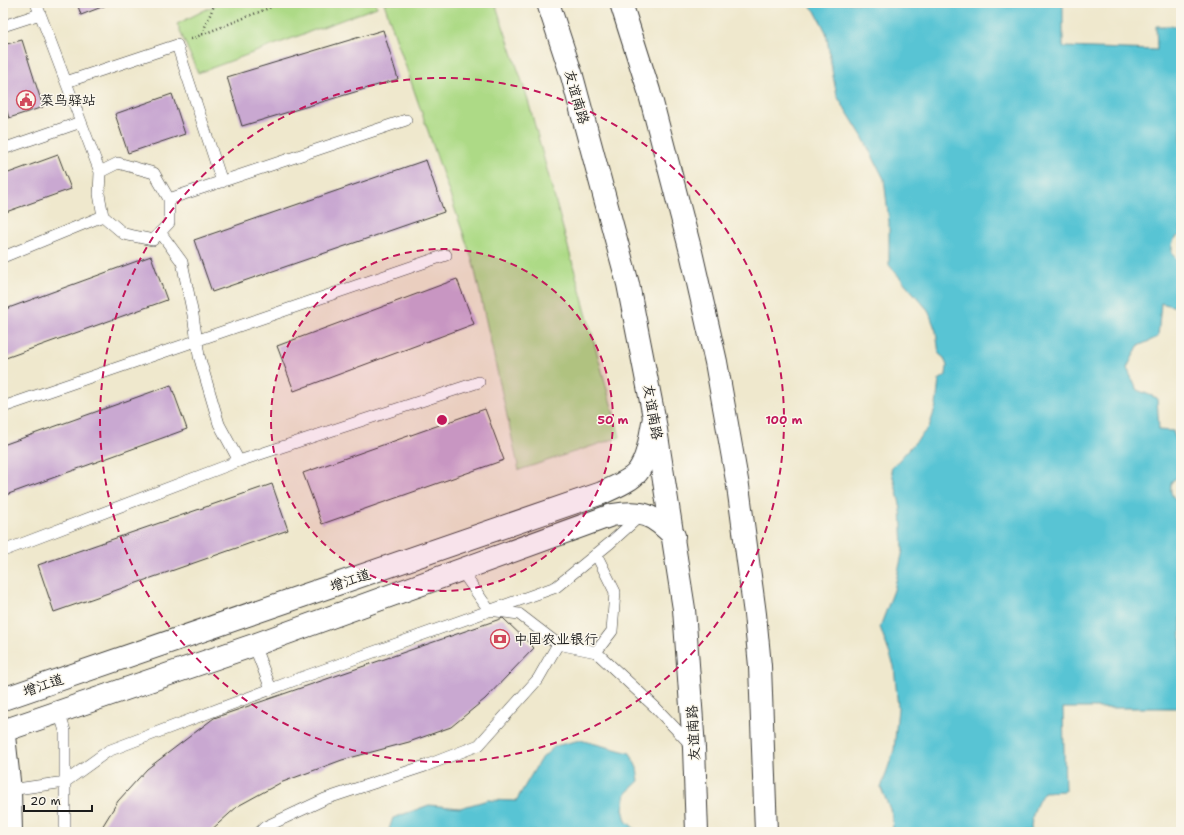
<svg xmlns="http://www.w3.org/2000/svg" width="1184" height="835" viewBox="0 0 1184 835" font-family="'Shantell Sans','LXGW WenKai TC',sans-serif">
	<rect width="100%" height="100%" fill="#fbf7ec"/>
	<filter id="ink" filterUnits="userSpaceOnUse"><feTurbulence type="fractalNoise" baseFrequency=".025" numOctaves="2"/><feDisplacementMap in="SourceGraphic" scale="8" xChannelSelector="R" yChannelSelector="G"/><feConvolveMatrix kernelMatrix="1 2 1 2 8 2 1 2 1" color-interpolation-filters="sRGB"/></filter>
	<filter id="wash" filterUnits="userSpaceOnUse"><feTurbulence type="fractalNoise" baseFrequency=".012" numOctaves="4" result="noise"/><feDisplacementMap in="SourceGraphic" scale="16" xChannelSelector="R" yChannelSelector="G"/><feGaussianBlur stdDeviation="0.9" result="paint"/><feColorMatrix in="noise" values="0 0 0 0 0 0 0 0 0 0 0 0 0 0 0 0 0 1.4 0 .05"/><feComposite in="paint" operator="in"/></filter>
	<g filter="url(#wash)">
		<rect width="100%" height="100%" fill="#efe8cd"/>
		<!-- green -->
		<path fill="#adda86" stroke="#647b51" d="M219 3H376L377 7 198 73 177 24Z
			M384 3H495L526 93 620 437 519 470 473 262Z"/>
		<!-- water -->
		<path fill="#59c4d4" stroke="#3a7078" d="M807 3H1063V47L1157 50 1156 26H1181V235C1171 238 1172 246 1172 254L1178 260H1181V287L1176 307 1161 303 1158 337 1138 346 1127 368 1137 390 1157 398 1159 430 1173 431 1179 449H1181V475L1172 481C1169 491 1171 499 1181 502V708H1063L1065 791 1044 792C1035 805 1031 816 1031 832H893L892 814 881 788 894 750 898 708 894 666 880 627 894 590 903 550 901 508 891 469 929 427 936 406 939 380 946 375 947 366 944 358 939 354 936 331 928 310 889 265V222L884 179 862 136 837 96 833 76 826 32 815 11Z
			M580 740 630 753 637 768 639 781 626 793 623 809 626 821 638 832H388L393 818 429 805 460 808 488 800 516 801 540 760 555 746Z"/>
		<g id="blocks">
			<!-- building -->
			<path fill="#c9a8d1" d="M77 3H112L81 15Z
				M383 30 398 79 242 126 227 77Z
				M22 40 43 107 9 118 3 98V45Z
				M172 94 185 134 128 153 115 114Z
				M58 155 71 189 3 213V175Z
				M426 160 444 212 212 292 194 240Z
				M151 256 167 300 3 359V310Z
				M457 279 474 324 294 391 277 346Z
				M171 385 187 429 3 496V445Z
				M485 409 504 460 322 524 303 473Z
				M272 484 288 530 54 612 38 565Z
				M503 618 534 648 485 699 451 727 409 742 342 760 280 783 238 806 209 832H99L118 801 147 769 214 718Z"/>
		</g>
	</g>
	<g filter="url(#ink)">
		<use href="#blocks" fill-opacity="0" stroke="#3c3b37" stroke-width="1"/>
		<g fill="none" stroke-linecap="round" stroke-linejoin="round">
			<defs>
				<path id="lane" d="M36 3 100 172 99 194 103 216 124 234 153 240 169 223V199L154 173 118 163 100 172
					M3 26 40 14
					M66 82 177 45 222 182
					M3 149 81 122
					M169 199 406 120
					M160 232 182 262 193 315 199 356 219 424 239 461
					M3 257 103 216
					M3 407 446 255
					M3 551 239 461 479 382
					M461 570 489 610 519 614 558 644 596 652 655 707 692 746
					M254 645 271 689
					M596 652 612 631 615 592 596 554
					M59 712 65 731V832
					M10 790 65 782 108 751 295 680 556 587 610 543 641 515
					M260 832 265 827 325 799 425 766 479 745 538 679 558 644"/>
				<path id="secondary" d="M3 699 602 493C613 488 633 480 639 470 649 455 650 435 654 418
					M3 727 10 790 11 832
					M3 731 254 645 612 515C643 510 652 514 674 536"/>
				<path id="primary" d="M548 3 572 76 628 284 654 417 684 609 694 748 697 832
					M621 3 649 91 691 252 716 362 738 486 755 614 760 666 766 832"/>
			</defs>
			<!-- lane casing -->
			<use href="#lane" stroke="#3c3b37" stroke-width="12"/>
			<!-- secondary casing -->
			<use href="#secondary" stroke="#3c3b37" stroke-width="24"/>
			<!-- primary casing -->
			<use href="#primary" stroke="#3c3b37" stroke-width="24"/>
			<!-- path -->
			<path stroke="#3c3b37" stroke-width="2.5" stroke-dasharray="1 3" stroke-linecap="butt" d="M202 34 215 3
				M191 39 269 8 275 3"/>
			<!-- lane -->
			<use href="#lane" stroke="#fff" stroke-width="11"/>
			<!-- secondary -->
			<use href="#secondary" stroke="#fff" stroke-width="22"/>
			<!-- primary -->
			<use href="#primary" stroke="#fff" stroke-width="22"/>
		</g>
	</g>
	<!-- distance rings -->
	<circle cx="442" cy="420" r="171" fill="#c2185b" fill-opacity=".12"/>
	<g fill="none" stroke="#c2185b" stroke-width="2" stroke-dasharray="7 5">
		<circle cx="442" cy="420" r="171"/>
		<circle cx="442" cy="420" r="342"/>
	</g>
	<!-- icons -->
	<defs>
		<symbol id="civic-ring" viewBox="-11 -11 22 22"><circle r="9.5" fill="#fbf7ec" stroke="#d1495b" stroke-width="1.5"/><path d="M-.6-6.5H3V-4.5H.6V-3L4-1V1h2V6H-6V1h2V-1L-.6-3ZM-1.2 2.5V6h2.4V2.5Z" fill="#d1495b"/></symbol>
		<symbol id="bank-ring" viewBox="-11 -11 22 22"><circle r="9.5" fill="#fbf7ec" stroke="#d1495b" stroke-width="1.5"/><path d="M-6-4H6V4H-6ZM0-2.3a2.3 2.3 0 1 0 0 4.6a2.3 2.3 0 1 0 0-4.6Z" fill="#d1495b"/></symbol>
	</defs>
	<g fill-rule="evenodd">
		<use href="#civic-ring" x="15" y="89" width="22" height="22"/>
		<use href="#bank-ring" x="489" y="628" width="22" height="22"/>
	</g>
	<g text-anchor="middle" dominant-baseline="central" stroke-width="3" stroke-linejoin="round" paint-order="stroke">
		<!-- street labels -->
		<g font-size="14" fill="#1c1c1c" stroke="#fbf7ec">
			<text transform="translate(577 97) rotate(74)">友谊南路</text>
			<text transform="translate(653 412) rotate(80)">友谊南路</text>
			<text transform="translate(350 580) rotate(-19)">增江道</text>
			<text transform="translate(43 685) rotate(-19)">增江道</text>
			<text transform="translate(693 733) rotate(-93)">友谊南路</text>
		</g>
		<!-- poi labels -->
		<g font-size="14" fill="#1c1c1c" stroke="#fbf7ec" text-anchor="start">
			<text x="40" y="100">菜鸟驿站</text>
			<text x="514" y="639">中国农业银行</text>
		</g>
	</g>
	<circle cx="442" cy="420" r="6" fill="#c2185b" stroke="#fbf7ec" stroke-width="2"/>
	<g font-size="12" text-anchor="middle" font-weight="bold" fill="#c2185b" stroke="#fbf7ec" stroke-width="3" stroke-linejoin="round" paint-order="stroke">
		<text x="613" y="424">50 m</text>
		<text x="784" y="424">100 m</text>
	</g>
	<!-- margin -->
	<rect width="1184" height="835" fill="none" stroke="#fbf7ec" stroke-width="16"/>
	<!-- scale -->
	<path d="M24 805v6h68v-6" fill="none" stroke="#1c1c1c" stroke-width="2"/>
	<text x="30" y="805" font-size="12" fill="#1c1c1c" stroke="#fbf7ec" stroke-width="3" paint-order="stroke">20 m</text>
</svg>
